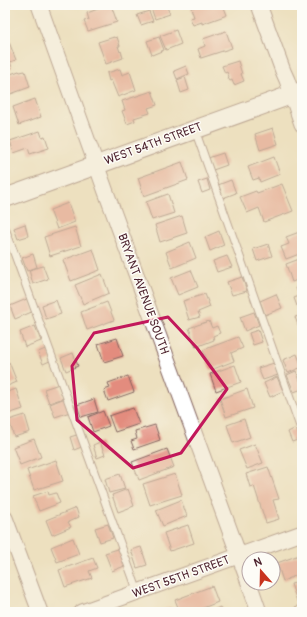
<svg xmlns="http://www.w3.org/2000/svg" width="307" height="617" viewBox="0 0 307 617" font-family="Pangolin,sans-serif">
	<rect width="100%" height="100%" fill="#fdfcf7"/>
	<filter id="ink" filterUnits="userSpaceOnUse"><feTurbulence type="fractalNoise" baseFrequency=".025" numOctaves="2"/><feDisplacementMap in="SourceGraphic" scale="8" xChannelSelector="R" yChannelSelector="G"/><feConvolveMatrix kernelMatrix="1 2 1 2 8 2 1 2 1" color-interpolation-filters="sRGB"/></filter>
	<filter id="wash" filterUnits="userSpaceOnUse"><feTurbulence type="fractalNoise" baseFrequency=".012" numOctaves="4" result="noise"/><feDisplacementMap in="SourceGraphic" scale="16" xChannelSelector="R" yChannelSelector="G"/><feGaussianBlur stdDeviation="0.9" result="paint"/><feColorMatrix in="noise" values="0 0 0 0 0 0 0 0 0 0 0 0 0 0 0 0 0 1.4 0 .05"/><feComposite in="paint" operator="in"/></filter>
	<g filter="url(#wash)">
		<rect width="100%" height="100%" fill="#ede0bf"/>
		<g id="blocks">
			<!-- building -->
			<path fill="#e38c7e" d="M109 5H111L117 22 88 31 84 21 89 20 87 13Z
				M150 5H166L170 14 155 19Z
				M200 5H223L227 15 202 24V22L193 25 190 18 194 17 191 8Z
				M149 11 153 21 141 25 137 15Z
				M176 30 181 44 166 50 160 36Z
				M226 31 232 48 201 58 198 49 205 46 203 39Z
				M114 37V38L117 37 120 46H118L120 52 121 51 123 58 106 64 98 42Z
				M159 37 164 50 152 55 147 41Z
				M9 42 16 60 10 62 12 68 5 70V43Z
				M238 61 242 74H241L244 81 234 85 232 80 230 81 228 78 229 77 227 72 225 73 222 66Z
				M186 66 189 74 177 79 174 71Z
				M120 69 122 75 130 72 136 90 118 97 111 80 109 81 107 73Z
				M19 71 20 72 25 71 30 87 5 96V76Z
				M185 77 189 90 181 93 177 80Z
				M152 91 157 105 148 108 150 113 134 118 135 121 127 124 122 111 125 110 122 101Z
				M35 99 41 117 19 125 13 107Z
				M273 128 278 144 260 150 255 134Z
				M40 131 42 137 45 136 49 148 30 154 28 148 14 153 10 141Z
				M223 153 227 165 213 170 208 158Z
				M274 157 280 174 260 182 259 178 253 180 248 167Z
				M182 162 188 180 144 196 138 178Z
				M207 179 210 190 202 193 198 182Z
				M231 180 236 193 223 198 218 185Z
				M282 184 293 211 264 222 259 208 247 213 240 197 256 191 257 193Z
				M168 194 174 213 152 220 146 202Z
				M68 203 75 222 57 229 50 210Z
				M182 216 187 233 160 242 155 225Z
				M25 224 28 236 18 239 14 228Z
				M75 227 81 246 50 256 44 237Z
				M219 231 224 245 210 251 205 237Z
				M302 231V253L286 259 281 247 289 244 286 237Z
				M190 242 196 258 172 268 166 252Z
				M268 244 272 256 257 261 253 249Z
				M93 249 100 270 71 281 63 260Z
				M33 254 37 267 27 271 22 258Z
				M227 256 232 267 217 272 213 261Z
				M302 258V278L292 282 286 264Z
				M43 266 48 279 33 284 29 270Z
				M191 270 198 287 178 295 171 278Z
				M102 274 109 293 83 304 75 285Z
				M242 277 247 291 232 295 227 282Z
				M302 286V304L297 306 294 298 299 296 296 288Z
				M205 294 210 307 198 312 200 317 189 320 183 301Z
				M276 294 282 308 265 315 260 301Z
				M29 298 34 311 15 319 10 306Z
				M56 300 61 314 46 319 42 305Z
				M107 302 114 320 87 330 81 312Z
				M254 312 259 325 245 331 240 317Z
				M302 315V324L298 325 295 317Z
				M209 321 212 328 217 326 220 333 213 336 214 340 196 347 189 328Z
				M35 326 41 341 25 347 20 332Z
				M258 330 262 342 253 345 249 333Z
				M238 337 243 348 231 353 234 361 211 370 203 350Z
				M117 338 123 356 104 362 98 344Z
				M48 348 52 360 43 364 38 352Z
				M73 353 78 366 66 371 61 358Z
				M297 354 302 367 288 373 283 360Z
				M9 362 17 382 5 387V364Z
				M274 363 278 375 263 380 258 368Z
				M235 365 241 382 216 391 210 374Z
				M296 371 302 385V389L294 392 287 375Z
				M128 376 134 392 108 401 104 390 110 388 108 383Z
				M277 377 283 391 270 397 264 383Z
				M59 384 64 398 49 403 44 389Z
				M16 389 23 409 5 415V393Z
				M247 389 253 408 226 417 220 399Z
				M65 398 70 412 55 417 50 404Z
				M94 399 98 412 81 417 77 405Z
				M133 408 139 424 115 432 109 416Z
				M103 411 109 426 93 432 88 417Z
				M25 415 30 432 14 437 9 420Z
				M244 419 250 437 233 443 227 425Z
				M155 425 160 440 134 449 131 441 137 439 135 431Z
				M296 428 300 439 292 442 288 432Z
				M80 434 84 446 74 450 70 437Z
				M34 439 41 457 20 465 13 447Z
				M100 442 105 455 97 458 93 445Z
				M255 444 263 463 247 469 239 450Z
				M167 449 174 467 139 480 132 462Z
				M56 460 63 481 34 490 27 470Z
				M268 467 279 499 273 500 279 519 266 523 254 486 250 487 246 474Z
				M120 474 125 489 109 493 105 479Z
				M175 474 182 495 150 505 143 484Z
				M128 489 134 506 118 512 112 495Z
				M48 491 49 495 56 493 60 503 39 511 33 496Z
				M181 500 187 516 163 526 156 510Z
				M76 508 79 517 68 522 71 527 52 535 46 520Z
				M108 524 113 538 100 542 95 528Z
				M188 525 194 543 170 551 164 533Z
				M73 538 79 554 57 562 51 547Z
				M141 547 147 565 137 568 131 550Z
				M121 548 127 565 112 571 105 553Z
				M302 554V573L283 581 277 563Z
				M93 558 97 568 89 571 92 578 65 587 59 570Z
				M302 581V600L297 601 291 584Z
				M212 586 218 602 193 612H180L175 600Z
				M302 605V612H297L295 607Z
				M171 607 173 612H156Z
				M220 607 222 612H209Z"/>
		</g>
	</g>
	<g filter="url(#ink)">
		<use href="#blocks" fill-opacity="0" stroke="#83635f" stroke-width="1"/>
		<g fill="none" stroke-linecap="round" stroke-linejoin="round">
			<defs>
				<path id="service" d="M195 130 302 432
					M5 228 138 592"/>
				<path id="minor" d="M39 5 106 192 249 583
					M259 5 283 71 287 80 302 124
					M5 518 40 612
					M249 583 259 612
					M82 612 302 533"/>
				<path id="tertiary" d="M5 198 302 91"/>
			</defs>
			<!-- service casing -->
			<use href="#service" stroke="#83635f" stroke-width="9"/>
			<!-- minor casing -->
			<use href="#minor" stroke="#83635f" stroke-width="17"/>
			<!-- tertiary casing -->
			<use href="#tertiary" stroke="#83635f" stroke-width="20"/>
			<!-- service -->
			<use href="#service" stroke="#fff" stroke-width="7"/>
			<!-- minor -->
			<use href="#minor" stroke="#fff" stroke-width="15"/>
			<!-- tertiary -->
			<use href="#tertiary" stroke="#fff" stroke-width="18"/>
		</g>
	</g>
	<!-- marked area -->
	<path d="M0 0H307V617H0ZM168 317 197 348 227 389 181 453 133 468 77 420 72 366 94 333Z" fill="#ede0bf" fill-opacity=".55" fill-rule="evenodd"/>
	<path fill="none" stroke="#c2185b" stroke-width="3" stroke-linejoin="round" d="M168 317 197 348 227 389 181 453 133 468 77 420 72 366 94 333Z"/>
	<g text-anchor="middle" dominant-baseline="central" stroke-width="3" stroke-linejoin="round" paint-order="stroke">
		<!-- street labels -->
		<g font-size="12" fill="#4a1f2b" stroke="#fdfcf7">
			<text transform="translate(153 144) rotate(-20)">WEST 54TH STREET</text>
			<text transform="translate(143 294) rotate(70)">BRYANT AVENUE SOUTH</text>
			<text transform="translate(181 577) rotate(-20)">WEST 55TH STREET</text>
		</g>
	</g>
	<!-- margin -->
	<rect width="307" height="617" fill="none" stroke="#fdfcf7" stroke-width="20"/>
	<!-- north arrow -->
	<g transform="translate(261 571) rotate(340)"><circle r="19" fill="#fdfcf7" stroke="#b5a4a5"/>
	<path d="M0-3L7 15L0 10L-7 15Z" fill="#c8321e"/>
	<text y="-6" font-size="11" font-weight="bold" text-anchor="middle" fill="#4a1f2b">N</text>
	</g>
</svg>
